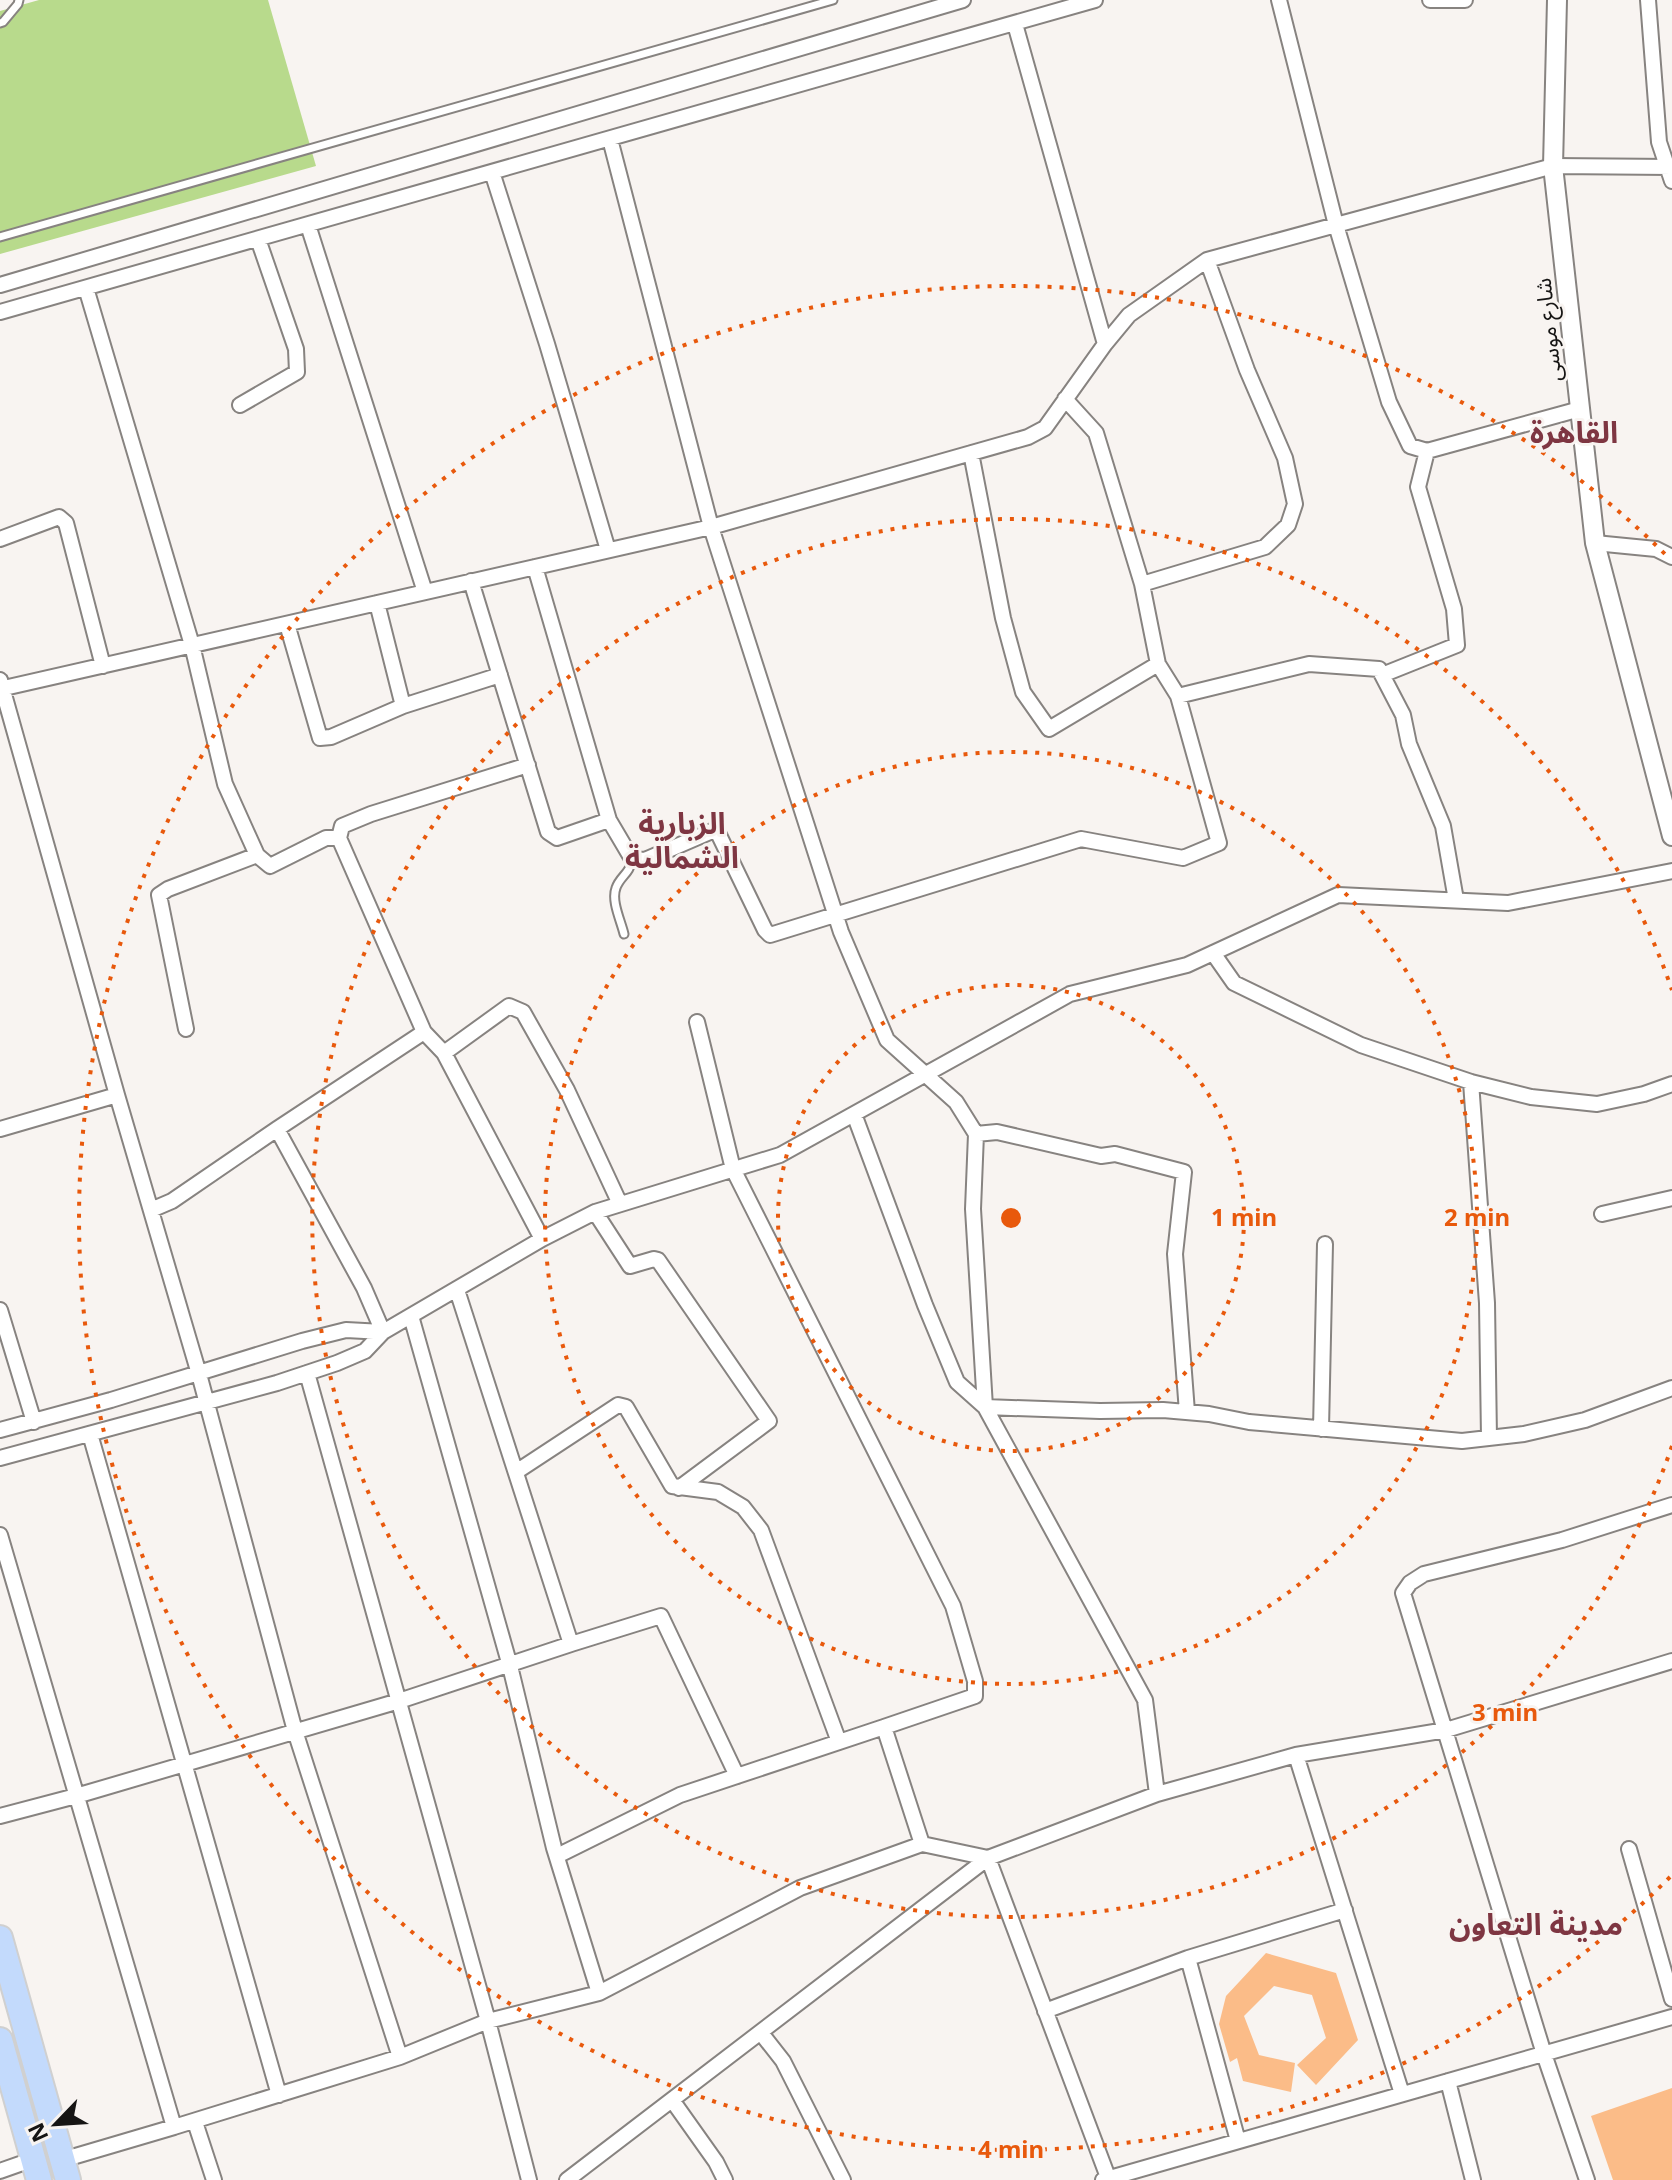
<svg xmlns="http://www.w3.org/2000/svg" width="1672" height="2180" viewBox="0 0 1672 2180" font-family="'Noto Sans','Noto Sans Arabic',sans-serif">
	<rect width="100%" height="100%" fill="#f8f4f1"/>
	<!-- green -->
	<path fill="#b8da8c" d="M39 0H268L316 166 0 254V11Z"/>
	<!-- building -->
	<path fill="#fbbc88" d="M1266 1953 1336 1973 1358 2040 1316 2085 1297 2065 1326 2038 1312 1995 1274 1986 1244 2016 1259 2055 1295 2063 1291 2092 1243 2081 1237 2058 1230 2062 1219 2024 1226 1996Z
		M1672 2088V2180H1613L1591 2116Z"/>
	<g fill="none" stroke-linecap="round" stroke-linejoin="round">
		<defs>
			<path id="service" d="M0 23 3 22 18 4 19 0
				M0 237 833 0
				M624 934C621 921 611 901 616 888 620 876 630 874 632 859"/>
			<path id="minor" d="M1279 0 1336 225 1389 402 1410 446 1427 451 1580 409
				M1430 0H1465
				M1648 0 1659 142 1672 181
				M1015 24 1105 344
				M610 139 711 527 841 932 887 1040 956 1102 976 1134 973 1209 985 1407 1145 1700 1157 1794
				M492 172 547 344 608 550
				M308 225 425 592
				M0 285 963 0
				M86 288 192 645 225 784 257 855 270 866 326 838H339L424 1032 444 1053 542 1239
				M0 312 1095 0
				M240 405 297 372 296 349 258 239
				M971 453 1003 618 1023 692 1049 729 1158 664
				M0 539 59 517 66 523 103 666
				M1595 543 1656 549 1672 557
				M471 581 548 832 557 838 609 820 535 567
				M1142 584 1265 547 1288 525 1295 504 1285 458 1247 370 1207 260
				M377 603 403 706
				M287 624 320 738 331 737 403 706 500 675
				M1382 675 1457 645 1454 609 1418 487 1427 451
				M0 680 117 1095 199 1374 295 1731 400 2057 174 2127
				M0 689 711 527 1028 437 1045 428 1105 344 1129 315 1207 260 1553 166 1672 167
				M1178 696 1309 664 1379 669 1403 715 1409 744 1443 826 1456 900
				M609 820 632 859 645 860 712 831 718 833 765 930 770 935 1081 839 1183 858 1219 843 1178 696 1158 664 1142 584 1096 433 1065 399
				M339 838 342 826 371 814 528 765
				M1213 953 1234 983 1361 1045 1471 1082 1531 1097 1597 1104 1644 1094 1672 1084
				M697 1022 733 1169 953 1606 975 1681V1696L884 1727
				M186 1029 159 895 168 889 257 855
				M444 1053 509 1006 523 1012 567 1090 620 1204
				M1471 1082 1487 1303 1489 1438
				M854 1114 925 1305 957 1382 985 1407 1100 1411 1163 1410 1209 1414 1249 1422 1462 1441 1524 1434 1585 1420 1672 1388
				M0 1129 117 1095
				M277 1129 364 1288 383 1332
				M976 1134 997 1132 1101 1156 1115 1154 1184 1172 1175 1254 1187 1412
				M151 1210 172 1201 277 1129 424 1032
				M595 1212 630 1266 654 1259 658 1260 769 1421 679 1488
				M1602 1214 1672 1198
				M0 1310 34 1422
				M307 1373 488 2021 529 2180
				M1321 1429 1325 1244
				M0 1430 111 1400 302 1341 346 1330 383 1332
				M90 1434 279 2095
				M0 1458 277 1383 337 1363 365 1351 383 1332 542 1239 595 1212 780 1155 1070 994 1187 965 1338 895 1508 903 1672 871
				M516 1472 618 1405 626 1407 672 1486 718 1492 743 1507 761 1530 839 1742
				M0 1535 174 2127 62 2160
				M571 1644 661 1616 737 1776
				M1296 1755 1402 2094
				M0 1816 76 1796 399 1701 571 1644 457 1290
				M922 1844 988 1858 1109 2180
				M1629 1849 1672 1999
				M557 1856 680 1795 884 1727 922 1844 800 1888 599 1993
				M1188 1958 1345 1910
				M1045 2011 1188 1958 1238 2141
				M761 2033 783 2061 843 2180
				M400 2057 488 2021 599 1993 554 1848 510 1666 411 1316
				M1448 2081 1473 2180
				M672 2100 716 2162 725 2180
				M195 2122 214 2180
				M0 2171 34 2159
				M567 2180 988 1858 1157 1794 1296 1755 1446 1730 1672 1661
				M1103 2180 1672 2017
				M1587 2180 1544 2054 1403 1593 1410 1583 1424 1574 1562 1540 1672 1505"/>
			<path id="tertiary" d="M1557 0 1553 166 1595 543 1672 836"/>
			<path id="trunk" d="M0 1938 68 2180
				M0 2040 39 2180"/>
		</defs>
		<!-- service casing -->
		<use href="#service" stroke="#878380" stroke-width="11"/>
		<!-- minor casing -->
		<use href="#minor" stroke="#878380" stroke-width="18"/>
		<!-- tertiary casing -->
		<use href="#tertiary" stroke="#878380" stroke-width="22"/>
		<!-- trunk casing -->
		<use href="#trunk" stroke="#d0d0d0" stroke-width="28"/>
		<!-- service -->
		<use href="#service" stroke="#fff" stroke-width="7"/>
		<!-- minor -->
		<use href="#minor" stroke="#fff" stroke-width="14"/>
		<!-- tertiary -->
		<use href="#tertiary" stroke="#fff" stroke-width="18"/>
		<!-- trunk -->
		<use href="#trunk" stroke="#c3dafc" stroke-width="24"/>
	</g>
	<!-- distance rings -->
	<g fill="none" stroke="#e8590c" stroke-width="4" stroke-dasharray="4 8">
		<circle cx="1011" cy="1218" r="233"/>
		<circle cx="1011" cy="1218" r="466"/>
		<path d="M1672 1446A699 699 0 1 1 1672 990"/>
		<path d="M1670 1877A932 932 0 1 1 1670 559"/>
	</g>
	<g text-anchor="middle" dominant-baseline="central" stroke-width="6" stroke-linejoin="round" paint-order="stroke">
		<!-- street labels -->
		<g font-size="22" fill="#161514" stroke="#f8f4f1">
			<text transform="translate(1547 330) rotate(-96)">شارع موسى</text>
		</g>
		<!-- district labels -->
		<g font-size="30" font-weight="bold" fill="#7e3642" stroke="#f8f4f1">
			<text x="1574" y="431">القاهرة</text>
			<text x="682" y="822">الزبارية<tspan x="682" dy="34">الشمالية</tspan></text>
			<text x="1536" y="1923">مدينة التعاون</text>
		</g>
	</g>
	<circle cx="1011" cy="1218" r="12" fill="#e8590c" stroke="#f8f4f1" stroke-width="4"/>
	<g font-size="24" text-anchor="middle" font-weight="bold" fill="#e8590c" stroke="#f8f4f1" stroke-width="6" stroke-linejoin="round" paint-order="stroke">
		<text x="1244" y="1226">1 min</text>
		<text x="1477" y="1226">2 min</text>
		<text x="1505" y="1721">3 min</text>
		<text x="1011" y="2158">4 min</text>
	</g>
	<!-- north arrow -->
	<g transform="translate(56 2124) rotate(245)" stroke="#f8f4f1" stroke-width="6" paint-order="stroke">
	<path d="M0-6L14 30L0 20L-14 30Z" fill="#161514"/>
	<text y="-12" font-size="22" font-weight="bold" text-anchor="middle" fill="#161514">N</text>
	</g>
</svg>
